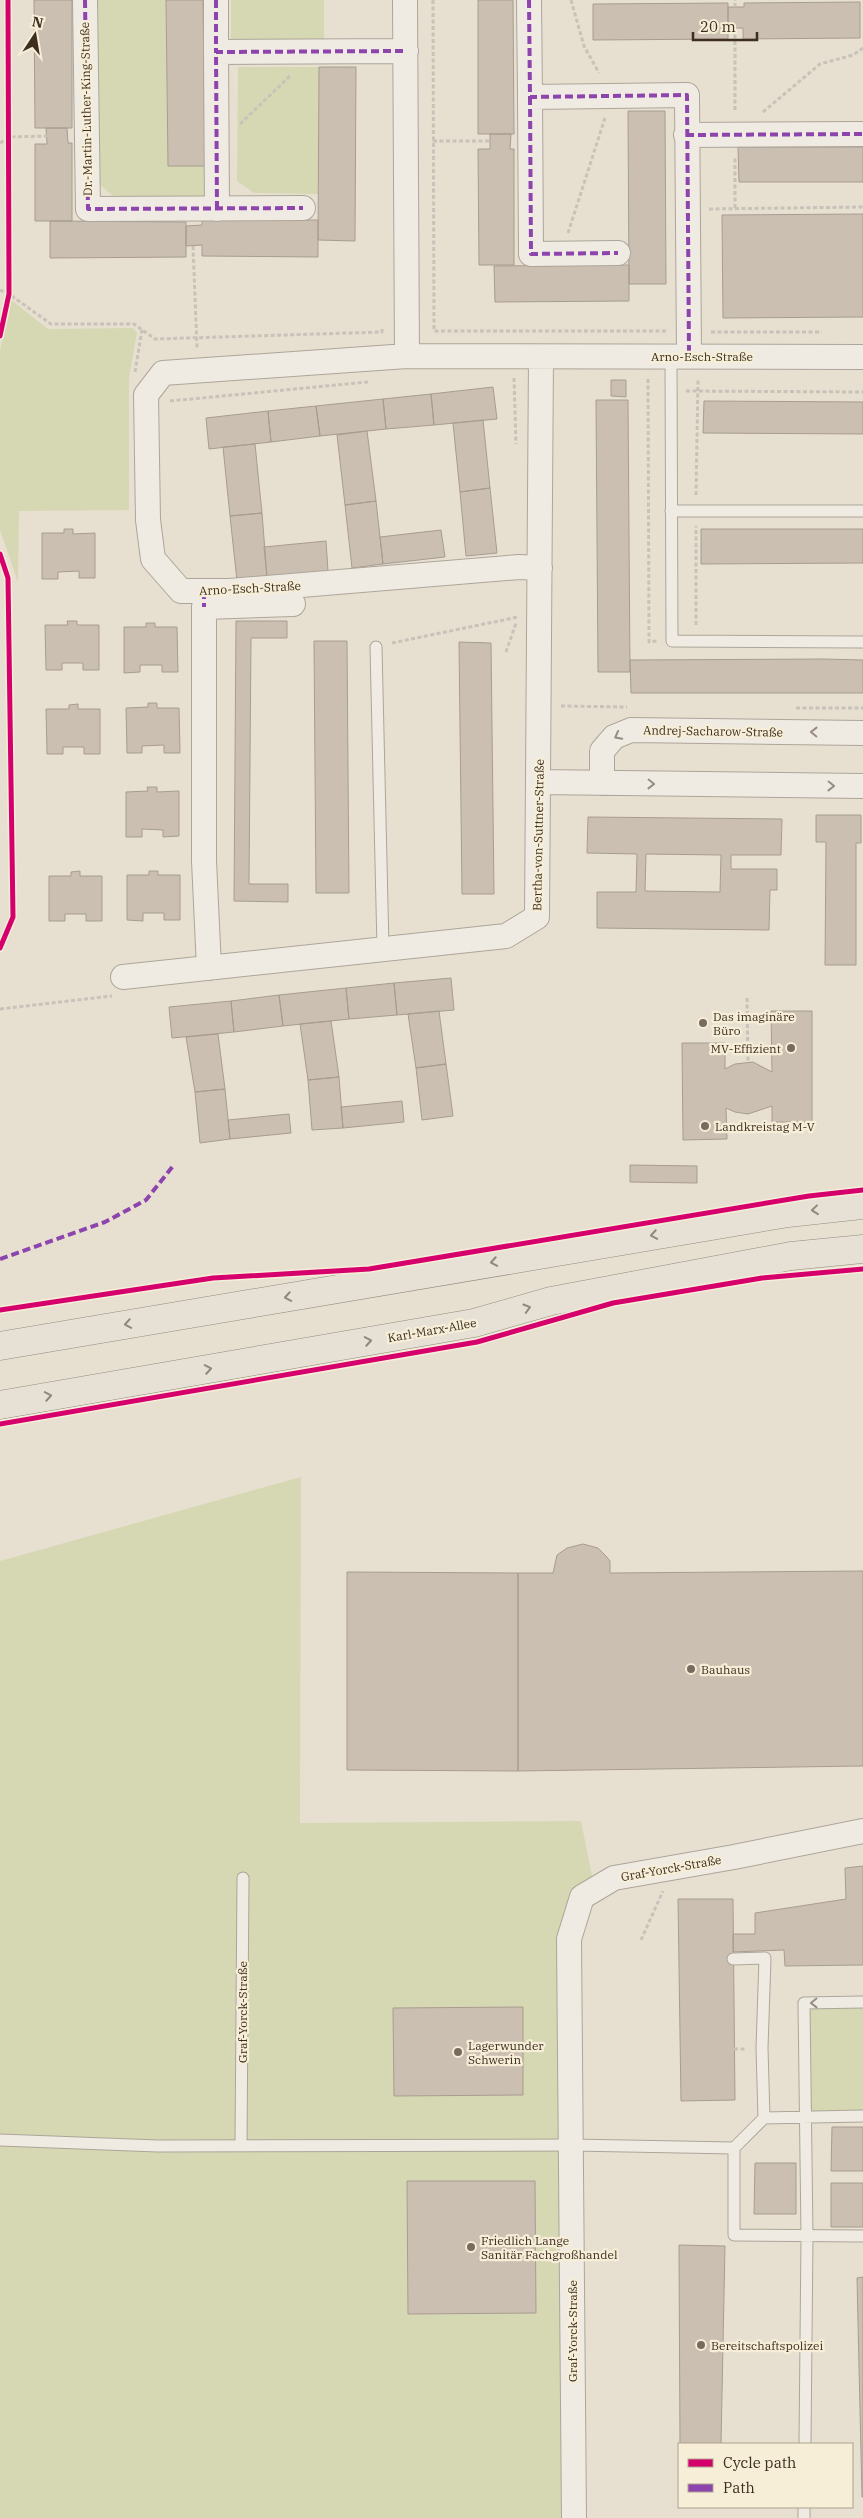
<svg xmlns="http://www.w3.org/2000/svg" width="863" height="2518" viewBox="0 0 863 2518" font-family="'IBM Plex Serif',serif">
	<rect width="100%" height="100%" fill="#e7e0d1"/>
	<!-- green -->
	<path fill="#d6d7b3" d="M95 0H166L168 166H205L206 197 116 199 98 183Z
		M231 0H324V43L231 41Z
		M238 67H319L318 194 254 193 237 181Z
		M10 299 48 329 133 328 137 333 129 378V510L19 511 18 582 0 530V351Z
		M301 1477 300 1823 581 1821 592 1876 590 1889 569 1939 574 2518H0V1561Z
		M863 2002V2116L806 2117 804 2003Z"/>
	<!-- building -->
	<path fill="#cbbfb2" stroke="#a89c90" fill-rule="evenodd" d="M34 0H72V128H35Z
		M166 0H203L205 166H168Z
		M478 0H513L514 134H478Z
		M860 2V38L743 39V28H728V7H744V3Z
		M728 3V39L593 40V4Z
		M319 67H356L355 241 318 240Z
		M628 111H665L666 284H629Z
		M46 128H67L68 143H72V221H35V144H47Z
		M490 134H511L510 149H514V265H479L478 149H490Z
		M738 147H863V182H739Z
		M863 214V317L723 318 722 215Z
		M202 220H318V257L202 256V245L186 246V226L202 225Z
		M50 221 186 222V257L50 258Z
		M629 265V301L495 302 494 266Z
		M611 380H626V397L611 396Z
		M493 387 497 419 434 425 431 394Z
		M431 394 434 425 386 429 383 399Z
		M383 399 386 429 320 436 316 406Z
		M596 400H628L630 672H598Z
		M704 401 863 402V434L703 433Z
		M316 406 320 436 271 442 268 411Z
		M268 411 271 442 209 449 206 418Z
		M483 420 490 488 460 492 453 423Z
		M367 431 376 501 345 505 337 435Z
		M255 444 262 513 230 516 223 447Z
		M490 488 497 553 466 556 460 492Z
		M376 501 383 564 352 568 345 505Z
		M262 513 267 577 237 581 230 516Z
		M64 529H73V534L95 533V578H79V571L58 572V579H42V533H64Z
		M701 529H863V563L701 564Z
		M441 530 445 557 383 564 380 537Z
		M326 541 328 571 267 577 264 547Z
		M67 621H77V625H99V670H83V663H62V670H46L45 625H68Z
		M236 621H287V638H251L249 884H288V902L234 901Z
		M146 623H155V627H177L178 672H162V665H140V672L124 673V627H146Z
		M314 641H347L349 893H316Z
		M459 642 491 643 494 894H462Z
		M825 659 863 660V693H631L630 660Z
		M148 703H157V708H179L180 753H164V745L142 746V753H127L126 708 148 707Z
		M78 704V709H100V754H84V747H63V754H47L46 709H69V705Z
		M147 787H157V792L179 791V836L163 837V830L142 829V837H126V792L148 791Z
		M816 815H861V843H856V965H825L826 842H816Z
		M588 817 782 819 781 855H731V869H777V890H770L769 930 597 928V892H636L637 854 587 853ZM646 854 721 855 720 892 645 891Z
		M80 871V876H102V921H86V914H65V921H49V876H71V872Z
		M149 871H158V875H180V920H164V913H143V921L127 920V875H149Z
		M451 978 454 1010 397 1015 394 983Z
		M394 983 397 1015 349 1019 346 988Z
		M346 988 349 1019 283 1026 279 995Z
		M279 995 283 1026 234 1032 231 1001Z
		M231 1001 234 1032 172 1038 169 1007Z
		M439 1011 446 1064 416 1068 408 1014Z
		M771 1011H812V1122H772V1106L748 1114 735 1112 726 1108 727 1139 683 1140 682 1043H725V1069L735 1064 753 1062 772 1072Z
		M331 1021 339 1077 308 1080 300 1024Z
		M218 1034 225 1089 195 1092 186 1037Z
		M446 1064 453 1116 422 1120 416 1068Z
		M339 1077 343 1128 312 1130 308 1080Z
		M225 1089 230 1139 200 1143 195 1092Z
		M402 1101 404 1122 343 1128 341 1107Z
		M289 1114 291 1133 230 1139 228 1120Z
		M630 1165 697 1166V1183L630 1182Z
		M583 1544 598 1548 606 1556 610 1561V1573L863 1571V1766L518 1771V1573H553L557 1555 567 1548Z
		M347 1572 518 1573V1771L347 1770Z
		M863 1866V1965L785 1966 784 1950 733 1952V1934H755V1913L846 1899 845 1868Z
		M678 1899H733L735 2100 681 2101Z
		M523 2007V2095L394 2096 393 2008Z
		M832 2127H863V2171H831Z
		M755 2163H796V2214H754Z
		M407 2181H535L536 2313 408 2314Z
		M831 2183H863V2227H831Z
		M679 2245 725 2246 721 2444H680Z
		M863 2277V2497H862L857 2278Z"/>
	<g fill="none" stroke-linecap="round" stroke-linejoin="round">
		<defs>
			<path id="service" d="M671 355 672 641 863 642
				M671 511H863
				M376 647 383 948
				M733 1959 765 1958 762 2048 764 2118
				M0 2140 158 2146 572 2145 734 2148 764 2118 863 2116
				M241 2146 243 1878
				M734 2148V2235L863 2236
				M805 2444 807 2236 804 2003 863 2002
				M804 2518V2507"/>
			<path id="minor" d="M85 0 88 209 303 208
				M216 0V52
				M405 0 407 356
				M529 0 530 97 687 95 689 355
				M530 97 531 254 618 253
				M686 135 863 134
				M217 209 216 52 406 51
				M540 568 519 567 229 591H181L153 559 148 520 146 395 163 373 407 356 863 357
				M538 782 863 786
				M602 783V751L614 737 631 730 863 733
				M209 968 204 861V607L293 604
				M123 977 506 936 537 917 541 357
				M574 2518 569 1939 582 1897 614 1878 734 1857 863 1831"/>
			<path id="primary" d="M0 1346 788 1213 863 1205
				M0 1405 474 1323 551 1301 791 1256 863 1249"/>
		</defs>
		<!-- service casing -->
		<use href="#service" stroke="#ada599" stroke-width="13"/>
		<!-- minor casing -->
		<use href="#minor" stroke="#ada599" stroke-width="26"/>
		<!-- primary casing -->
		<use href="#primary" stroke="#928b80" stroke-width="29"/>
		<!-- path -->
		<path stroke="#c8c2b9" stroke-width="3" stroke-dasharray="4 2.5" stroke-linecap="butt" d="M433 0 434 331H667
			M571 0 584 46 599 73
			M735 7V0
			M735 28V112
			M763 112 820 64 853 55 863 48
			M240 124 291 75
			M433 141H490
			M0 143 10 137 47 136
			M735 208V156
			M709 209 863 207
			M568 233 605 118
			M193 246 197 348
			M0 290 9 294 51 324H134L155 339 382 332V328
			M711 332H822
			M135 372 142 330
			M514 378 516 444
			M648 379 649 642 657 641
			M686 391 863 392
			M170 401 368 382
			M696 495 698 379
			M696 625V526
			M392 643 518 617
			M506 652 516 623
			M561 706 627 707
			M796 708H863
			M747 998 748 1062
			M0 1009 112 996
			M641 1940 663 1891
			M734 2049H746"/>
		<!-- service -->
		<use href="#service" stroke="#efebe3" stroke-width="11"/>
		<!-- minor -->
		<use href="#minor" stroke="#efebe3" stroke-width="24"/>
		<!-- primary -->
		<use href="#primary" stroke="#e6e1d4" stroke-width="28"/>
		<!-- quiet -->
		<path stroke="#8e44ad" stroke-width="4" stroke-dasharray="8 4" stroke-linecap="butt" d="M85 0 88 209 303 208
			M216 0V52
			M529 0 530 97 687 95 689 355
			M530 97 531 254 618 253
			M686 135 863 134
			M217 209 216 52 406 51
			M204 591V607
			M0 1259 105 1222 146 1200 173 1166"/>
		<defs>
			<path id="cycleway" d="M0 336 9 294 8 0
				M0 554 8 578 13 917 0 948
				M0 1310 213 1278 369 1269 809 1196 863 1190
				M0 1424 477 1342 613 1303 762 1278 863 1269"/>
		</defs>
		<!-- cycleway casing -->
		<use href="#cycleway" stroke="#f7eed8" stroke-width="8"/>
		<!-- cycleway -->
		<use href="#cycleway" stroke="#d6006c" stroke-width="5"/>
	</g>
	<!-- one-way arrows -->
	<defs><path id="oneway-chevron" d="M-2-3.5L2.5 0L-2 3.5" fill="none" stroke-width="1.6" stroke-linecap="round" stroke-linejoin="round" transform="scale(1.25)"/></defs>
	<g stroke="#968c82">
		<use href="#oneway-chevron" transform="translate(814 732) rotate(-179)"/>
		<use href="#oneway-chevron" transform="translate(618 736) rotate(152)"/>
		<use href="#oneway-chevron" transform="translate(651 784) rotate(1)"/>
		<use href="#oneway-chevron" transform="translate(831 786) rotate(1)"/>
		<use href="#oneway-chevron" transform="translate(814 2003) rotate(179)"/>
	</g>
	<g stroke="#92887a">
		<use href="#oneway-chevron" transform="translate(815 1210) rotate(174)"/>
		<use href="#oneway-chevron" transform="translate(654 1235) rotate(170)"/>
		<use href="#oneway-chevron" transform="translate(494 1262) rotate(170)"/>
		<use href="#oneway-chevron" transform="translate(288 1297) rotate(170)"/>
		<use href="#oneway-chevron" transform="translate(527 1308) rotate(-16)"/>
		<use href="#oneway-chevron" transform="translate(128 1324) rotate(170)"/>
		<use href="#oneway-chevron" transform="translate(368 1341) rotate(-10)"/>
		<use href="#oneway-chevron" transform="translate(208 1369) rotate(-10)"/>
		<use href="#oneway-chevron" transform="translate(48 1396) rotate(-10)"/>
	</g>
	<!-- markers -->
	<g fill="#786c5e" stroke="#f7eed8" stroke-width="2">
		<circle cx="703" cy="1023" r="5"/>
		<circle cx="791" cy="1048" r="5"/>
		<circle cx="705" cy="1126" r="5"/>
		<circle cx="691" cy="1669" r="5"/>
		<circle cx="458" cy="2052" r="5"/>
		<circle cx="471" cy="2247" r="5"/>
		<circle cx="701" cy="2345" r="5"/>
	</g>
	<g text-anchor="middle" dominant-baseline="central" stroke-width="4.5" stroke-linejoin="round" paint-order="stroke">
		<!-- street labels -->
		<g font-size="12" fill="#3d2e20" stroke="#f7eed8">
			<text transform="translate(86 109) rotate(-91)">Dr.-Martin-Luther-King-Straße</text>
			<text x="702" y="356">Arno-Esch-Straße</text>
			<text transform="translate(250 588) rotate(-3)">Arno-Esch-Straße</text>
			<text transform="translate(713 731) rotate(1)">Andrej-Sacharow-Straße</text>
			<text transform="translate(538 835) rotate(-89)">Bertha-von-Suttner-Straße</text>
			<text transform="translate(432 1330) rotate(-10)">Karl-Marx-Allee</text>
			<text transform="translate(671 1868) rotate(-10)">Graf-Yorck-Straße</text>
			<text transform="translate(242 2012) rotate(-90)">Graf-Yorck-Straße</text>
			<text transform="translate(572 2331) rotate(-90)">Graf-Yorck-Straße</text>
		</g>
		<!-- poi labels -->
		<g font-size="12" fill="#3d2e20" stroke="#f7eed8" text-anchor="start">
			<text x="713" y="1016">Das imaginäre<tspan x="713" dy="14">Büro</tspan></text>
			<text x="781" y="1048" text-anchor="end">MV-Effizient</text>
			<text x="715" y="1126">Landkreistag M-V</text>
			<text x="701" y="1669">Bauhaus</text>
			<text x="468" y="2045">Lagerwunder<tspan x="468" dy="14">Schwerin</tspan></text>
			<text x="481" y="2240">Friedlich Lange<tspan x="481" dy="14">Sanitär Fachgroßhandel</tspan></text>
			<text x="711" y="2345">Bereitschaftspolizei</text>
		</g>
	</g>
	<!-- legend -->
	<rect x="678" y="2443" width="175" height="65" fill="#f7eed8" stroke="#ada18e"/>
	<rect x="688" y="2459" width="25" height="8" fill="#d6006c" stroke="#ada18e"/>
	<text x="723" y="2468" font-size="15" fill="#3d2e20">Cycle path</text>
	<rect x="688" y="2484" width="25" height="8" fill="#8e44ad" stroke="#ada18e"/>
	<text x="723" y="2493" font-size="15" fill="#3d2e20">Path</text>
	<!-- north arrow -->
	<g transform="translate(35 35) rotate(12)" stroke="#f7eed8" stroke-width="4" paint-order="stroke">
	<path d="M0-4L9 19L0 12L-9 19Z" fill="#3d2e20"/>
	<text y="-8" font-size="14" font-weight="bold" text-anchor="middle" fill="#3d2e20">N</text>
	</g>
	<!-- scale -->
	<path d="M693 32v8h64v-8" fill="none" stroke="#3d2e20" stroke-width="2.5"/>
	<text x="700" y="32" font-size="15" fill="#3d2e20" stroke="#f7eed8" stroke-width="4" paint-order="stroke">20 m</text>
</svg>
